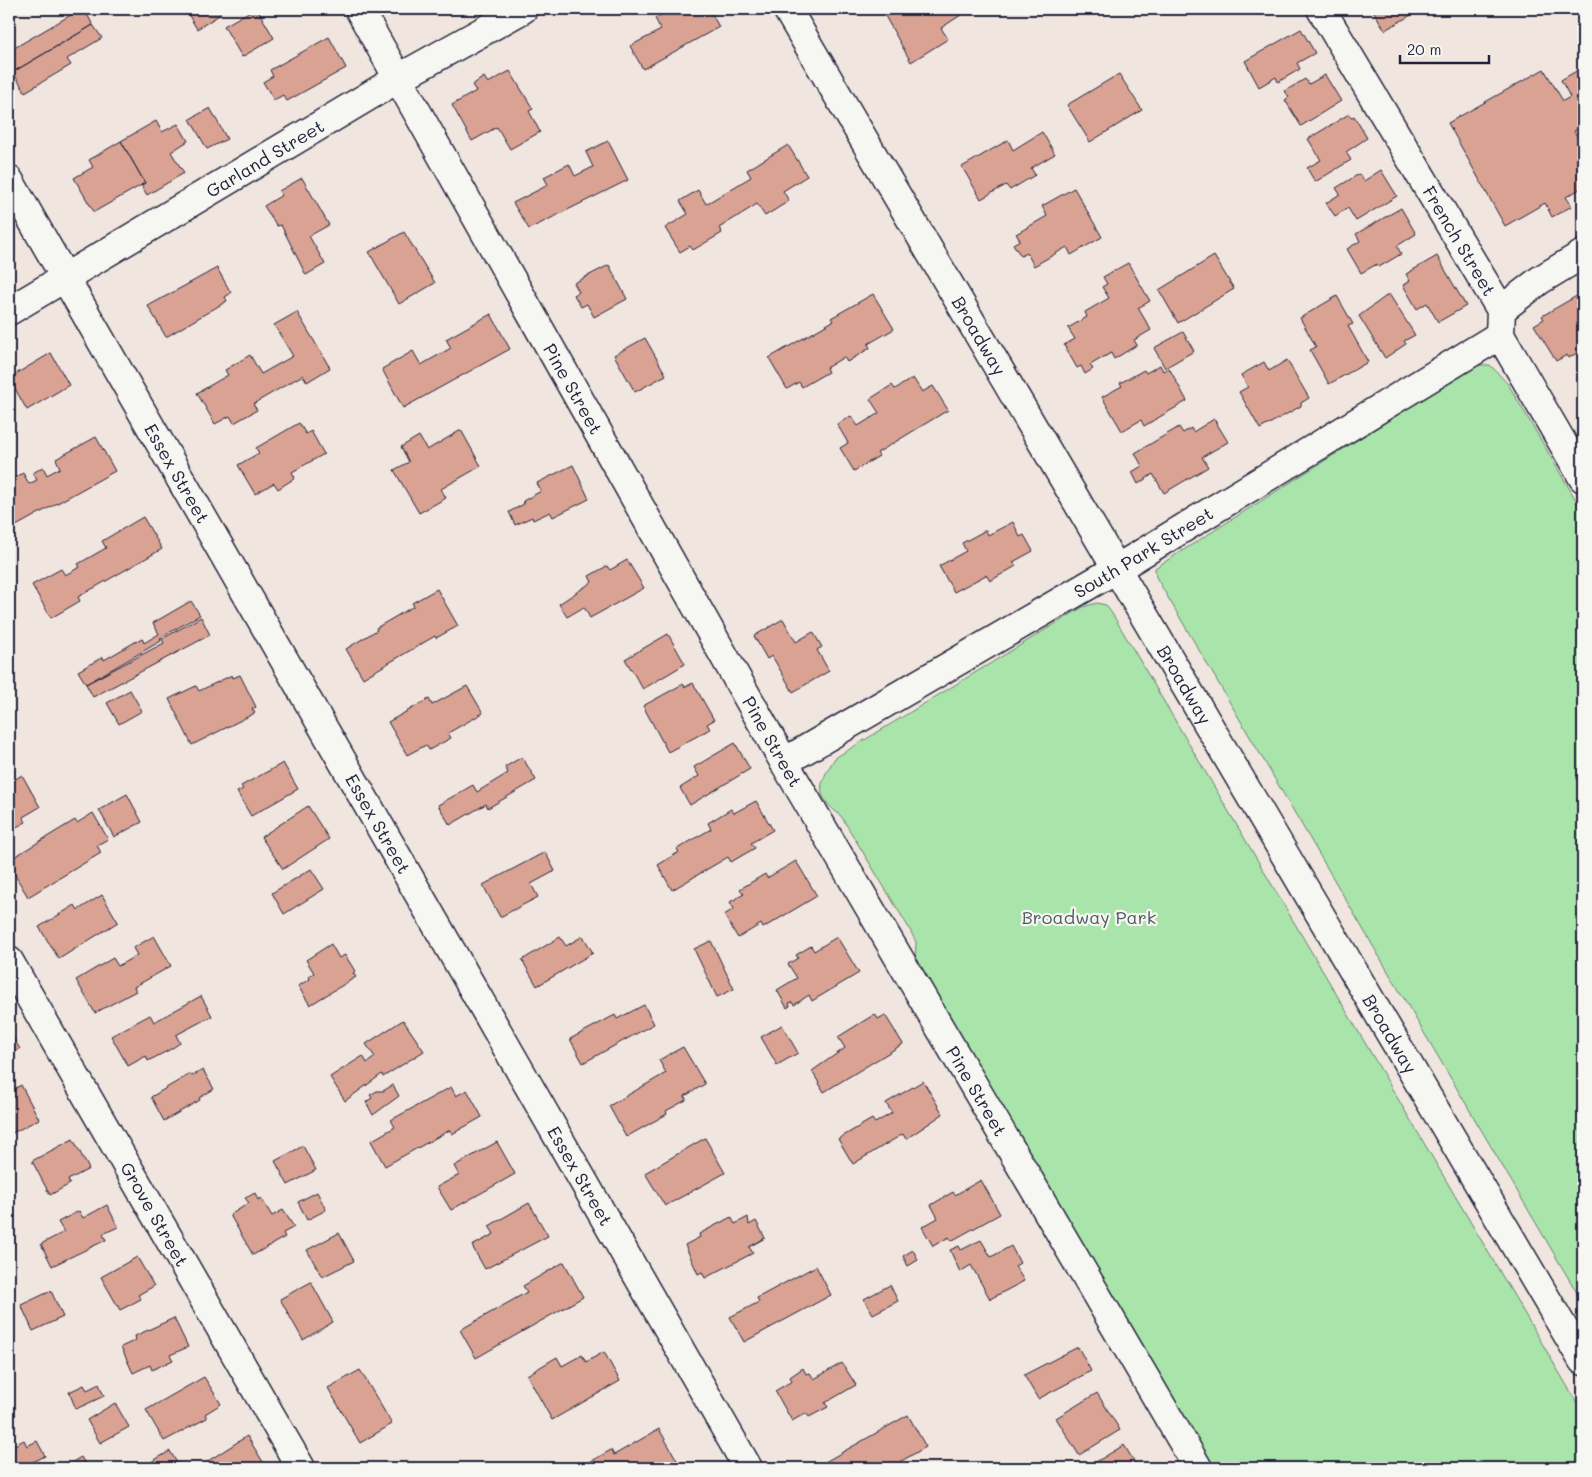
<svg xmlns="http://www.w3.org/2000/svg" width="1592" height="1477" viewBox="0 0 1592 1477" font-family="Mali,sans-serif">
	<rect width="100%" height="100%" fill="#f0e5df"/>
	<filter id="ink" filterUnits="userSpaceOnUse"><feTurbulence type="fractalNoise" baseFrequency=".02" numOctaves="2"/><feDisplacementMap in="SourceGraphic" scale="10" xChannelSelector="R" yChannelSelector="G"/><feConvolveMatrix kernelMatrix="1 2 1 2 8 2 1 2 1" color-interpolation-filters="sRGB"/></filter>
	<g filter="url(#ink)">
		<!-- green -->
		<path fill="#a9e4aa" stroke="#668372" d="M1480 365H1490L1508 384 1583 512V1303L1156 577 1155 568 1468 370Z
			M1097 603 1106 605 1113 615 1583 1413V1468H1215L919 969 915 961 916 942 909 928 841 816C814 795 818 785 835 758L1083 607Z"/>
		<!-- building -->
		<path fill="#daa292" stroke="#22223b" d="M81 9H84L93 25 13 72 9 65V51Z
			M185 9H218L221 14 197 29Z
			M254 9H257L274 38 242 57 224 26Z
			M672 9H709L719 27 643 69 630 46 661 30 655 18Z
			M896 9H966L967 11 941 28 948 39 911 62 885 16Z
			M1372 9H1419L1420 10 1385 30Z
			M93 25 102 38 67 59 71 65 25 92 13 72Z
			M1301 29 1315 53 1297 63 1300 69 1278 82 1276 77 1259 87 1245 61Z
			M329 37 346 68 287 101 283 95 274 100 263 82 273 76 270 70Z
			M1583 67V127L1574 131 1583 147V187L1566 197 1572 206 1552 217 1545 203 1505 226 1448 123 1544 69 1563 101 1570 97 1561 80Z
			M510 71 533 109 529 111 540 132 510 149 497 127 472 141 452 105 476 91 472 85 484 77 488 83Z
			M1119 74 1142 110 1090 142 1067 105Z
			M1325 75 1341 101 1301 126 1285 100 1289 97 1285 91 1305 79 1309 84Z
			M210 108 227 139 207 149 190 119Z
			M1349 114 1351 118 1354 116 1367 138 1346 152 1351 160 1315 182 1307 168 1321 160 1308 139Z
			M156 121 162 132 178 124 188 141 171 152 184 173 147 195 141 185 145 183 121 141Z
			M1042 132 1055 154 1031 168 1035 175 1010 190 1006 185 981 199 962 167 1008 140 1013 150Z
			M121 141 145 183 94 212 74 178 93 167 89 160Z
			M608 141 628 180 529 229 513 203 548 185 544 177 569 164 575 176 593 167 586 152Z
			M788 145 807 176 783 191 789 201 765 216 757 204 719 228 722 233 693 250 690 246 680 252 665 228 688 214 680 201 698 190 706 204 751 177 747 170Z
			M1381 170 1397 196 1356 221 1348 208 1335 216 1326 203 1340 194 1336 188 1359 174 1364 181Z
			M302 178 329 225 309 236 325 264 306 275 281 225 277 226 264 206 282 195 279 191Z
			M1074 188 1102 237 1071 255 1067 247 1034 266 1027 253 1021 256 1013 244 1020 240 1016 234 1047 216 1042 206Z
			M1401 208 1416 234 1397 246 1401 254 1379 267 1377 264 1361 273 1347 249 1360 241 1356 234Z
			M404 232 435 283 399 304 369 252Z
			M1214 256 1234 289 1178 323 1159 290Z
			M1437 256 1466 306 1438 322 1427 303 1417 309 1403 285 1410 281 1406 274Z
			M1128 263 1150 301 1138 308 1151 330 1134 340 1137 345 1114 359 1111 353 1090 365 1093 369 1085 374 1081 366 1077 368 1064 345 1075 339 1068 328 1087 317 1085 312 1109 298 1102 287 1107 284 1103 277Z
			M609 265 627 299 594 317 587 304 581 307 574 295 579 292 574 283Z
			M217 268 231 293 225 297 227 301 166 337 148 306Z
			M873 294 894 329 868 344 870 348 847 362 844 357 826 368 828 372 802 387 799 382 787 389 769 358 833 321 831 318Z
			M1389 294 1415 335 1404 341 1406 344 1385 358 1359 316Z
			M1580 294 1583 300V349L1569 358 1567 355 1556 361 1534 325 1544 319 1542 316Z
			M1337 296 1353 324 1348 326 1368 362 1329 384 1310 350 1316 347 1300 318Z
			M297 312 330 368 307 382 303 375 253 404 257 410 234 423 230 416 215 424 197 393 228 375 225 370 250 355 261 374 293 356 274 325Z
			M491 314 510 349 403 408 382 369 413 351 421 365 451 348 446 339Z
			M1183 332 1194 351 1165 368 1154 348Z
			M645 338 666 375 635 392 614 355Z
			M51 353 69 385 27 410 9 378Z
			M1287 360 1309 398 1301 403V406L1260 429 1239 392 1248 387 1241 375 1264 362 1269 371Z
			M1160 365 1163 371 1169 368 1187 401 1144 426 1141 420 1122 431 1102 397 1122 386 1120 383 1144 370 1146 373Z
			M913 378 922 392 933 386 948 410 877 453 879 456 854 471 840 448 848 443 837 424 851 416 858 426 879 413 870 399 892 385 895 389Z
			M1214 419 1228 442 1202 457 1208 467 1164 493 1153 474 1138 484 1132 472 1142 466 1135 453 1179 427 1183 433 1191 428 1193 432Z
			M299 423 306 434 311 431 324 454 292 472 295 478 278 489 274 483 255 494 238 465 259 453 256 448Z
			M461 430 481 466 441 489 446 498 419 513 394 470 409 462 401 447 419 436 427 450Z
			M96 437 115 471 9 530V481L23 473 29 484 37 480 33 473 43 467 47 475 60 468 56 459Z
			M573 465 589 499 553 517 550 512 533 520 532 517 515 525 509 512 524 504 523 501 541 491 537 483Z
			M143 517 162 549 78 597 80 601 51 618 32 585 61 569 65 575 80 567 78 564 106 548 102 541Z
			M1013 522 1020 537 1024 535 1033 551 1013 562 1016 566 990 581 986 575 954 592 939 566 966 551 962 543 986 530 988 535Z
			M627 560 644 588 590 618 584 607 567 617 559 604 592 582 589 576 607 566 610 570Z
			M437 589 458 626 436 638 435 636 363 678 346 649 377 630 376 628 414 606 412 603Z
			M191 601 200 615 160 638 161 641 86 684 78 671 103 657 104 660 142 638 144 643 159 634 153 623Z
			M201 617 210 635 93 697 86 684 164 643 162 639Z
			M783 619 796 642 813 632 822 647 817 650 829 671 793 692 772 656 767 659 754 636Z
			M668 634 685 664 643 689 625 659Z
			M232 675 233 678 240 675 256 707 252 709 255 713 192 745 169 699 196 686 199 691Z
			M693 683 714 720 707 724 710 729 668 752 643 706 683 684 685 687Z
			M467 686 483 713 448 733 451 738 429 750 426 745 407 755 388 722 429 699 432 705Z
			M130 690 142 711 119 724 107 703Z
			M735 743 750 769 690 805 680 788 699 776 694 767Z
			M522 757 536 780 488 808 486 804 450 825 438 805 473 785 477 792 508 773 505 767Z
			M283 763 298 789 251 816 237 792 243 789 241 786Z
			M22 775 40 807 23 817 26 822 9 831V783Z
			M127 794 142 822 114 837 99 810Z
			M756 801 773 830 751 843 755 848 731 862 728 857 672 890 658 865 679 852 677 849 711 829 708 823 731 809 734 813Z
			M308 806 329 839 283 869 261 837Z
			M93 813 108 839 97 845 101 853 28 897 9 865V860L75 820 77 823Z
			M545 852 555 871 531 884 538 897 500 917 483 885Z
			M796 861 817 896 763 928 761 924 738 938 724 915 734 909 730 902 744 894 740 889 765 874 767 878Z
			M311 869 324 889 284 914 272 893Z
			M102 895 118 922 59 959 39 927 75 905 78 910Z
			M154 936 171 966 134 987 136 991 95 1013 76 980 113 958 118 966 137 955 133 948Z
			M583 936 593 953 537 986 522 960 560 937 566 946Z
			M837 937 859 973 812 1001 809 995 794 1005 792 1002 789 1003 790 1006 787 1008 777 990 797 978 788 964 798 958 796 955 811 946 814 951Z
			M711 941 734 989 717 997 694 949Z
			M331 944 339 958 345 955 355 971 353 973 356 977 310 1005 298 986 310 979 309 976 314 973 306 960Z
			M201 996 212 1016 176 1035 180 1043 171 1049 148 1061 146 1056 128 1066 111 1036 150 1015 154 1022Z
			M644 1005 654 1024 583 1063 570 1039 615 1015 617 1019Z
			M875 1014 878 1019 885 1015 903 1044 824 1092 812 1071 845 1048 838 1037Z
			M403 1020 424 1051 383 1077 382 1074 345 1101 330 1077 363 1056 367 1063 375 1057 366 1044Z
			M782 1025 798 1053 777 1065 761 1037Z
			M9 1031 20 1049 9 1055Z
			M683 1047 705 1084 685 1096 686 1100 666 1111 667 1114 626 1137 609 1106 666 1073 659 1060Z
			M203 1070 214 1089 199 1098 200 1100 164 1121 151 1097 190 1074 192 1076Z
			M923 1081 943 1114 906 1139 903 1134 853 1164 838 1139 872 1119 875 1123 892 1113 886 1103Z
			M21 1085 39 1119 9 1135V1092Z
			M393 1085 399 1096 373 1115 366 1102 372 1098 370 1095 377 1091H383Z
			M451 1087 456 1096 467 1090 482 1117 452 1134 450 1130 385 1166 371 1141 395 1127 391 1120Z
			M705 1138 725 1173 665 1206 645 1173Z
			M73 1139 89 1169 68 1180 70 1184 50 1195 32 1161Z
			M497 1142 515 1174 451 1210 437 1187 459 1175 454 1166Z
			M303 1146 316 1170 288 1185 275 1161Z
			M981 1180 1000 1214 951 1241 949 1237 933 1246 922 1227 938 1218 931 1205 953 1192 955 1195Z
			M317 1192 326 1210 307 1220 298 1202Z
			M255 1193 258 1200 261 1198 272 1216 283 1210 294 1227 283 1233 285 1237 253 1255 230 1215 249 1203 245 1198Z
			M529 1203 548 1236 485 1269 472 1246 494 1234 489 1226Z
			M107 1205 118 1227 103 1234 106 1240 52 1266 41 1244 64 1232 58 1222 79 1211 83 1218Z
			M731 1217 735 1224 748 1217 749 1225 756 1221 765 1238 749 1247 753 1253 705 1278 702 1272 698 1274 685 1245 700 1237 699 1234Z
			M339 1233 354 1261 322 1277 307 1250Z
			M981 1240 991 1257 1011 1246 1020 1263 1015 1266 1024 1281 990 1299 971 1265 960 1272 950 1250 959 1246 961 1250Z
			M913 1250 918 1260 908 1266 903 1256Z
			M137 1257 154 1286 138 1295 141 1299 120 1310 101 1277Z
			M564 1262 583 1297 476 1358 460 1330 527 1292 523 1286Z
			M816 1266 831 1295 744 1342 730 1317 759 1302 757 1298Z
			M311 1282 333 1322 303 1340 280 1299Z
			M890 1285 898 1301 873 1314 864 1299Z
			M51 1291 63 1317 33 1331 21 1305Z
			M174 1318 188 1347 170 1355 173 1360 152 1370 150 1365 133 1373 121 1347 136 1340 135 1336Z
			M1078 1347 1091 1371 1038 1399 1024 1375Z
			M604 1352 620 1381 552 1420 527 1375 557 1357 562 1366 582 1355 586 1362Z
			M842 1363 856 1385 825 1403 828 1407 809 1417 806 1413 792 1421 775 1391 792 1381 790 1377 803 1368 806 1374 810 1373 814 1379Z
			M360 1370 392 1424 360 1443 328 1388Z
			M204 1377 221 1404 205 1414 207 1418 164 1441 146 1410Z
			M99 1384 104 1396 76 1409 69 1392 84 1385 87 1390Z
			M1097 1393 1120 1430 1079 1455 1056 1418Z
			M115 1403 129 1427 100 1443 87 1420Z
			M908 1415 926 1447 889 1468H820L818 1466Z
			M659 1429 678 1462 666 1468H579L611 1450 614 1455Z
			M247 1436 263 1462 253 1468H212L208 1461Z
			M24 1440 27 1446 37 1441 45 1456 21 1468H9V1448Z
			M1124 1445 1138 1468H1088V1467Z
			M170 1451 180 1468H154L151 1462Z
			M81 1457 88 1468H62Z"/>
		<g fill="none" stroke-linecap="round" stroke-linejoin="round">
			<defs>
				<g id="minor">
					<path id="s1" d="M359 9 784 762 1198 1468"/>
					<path id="s2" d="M1321 9 1501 310 1500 335 1583 478"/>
					<path id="s3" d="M9 180 748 1468"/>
					<path d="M1501 310 1540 280 1583 254"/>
					<path id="s4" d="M784 762 1118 568 1500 335"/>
				</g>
				<g id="tertiary">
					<path id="s5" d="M9 311 399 78 523 9"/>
					<path id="s6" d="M9 961 301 1468"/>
				</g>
				<g id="primary">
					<path id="s7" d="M787 9 1583 1361"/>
				</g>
			</defs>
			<!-- minor casing -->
			<use href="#minor" stroke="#22223b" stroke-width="31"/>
			<!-- tertiary casing -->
			<use href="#tertiary" stroke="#22223b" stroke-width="31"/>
			<!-- primary casing -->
			<use href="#primary" stroke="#22223b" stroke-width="31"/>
			<!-- minor -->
			<use href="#minor" stroke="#f6f6f2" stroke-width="28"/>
			<!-- tertiary -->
			<use href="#tertiary" stroke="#f6f6f2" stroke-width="28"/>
			<!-- primary -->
			<use href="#primary" stroke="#f6f6f2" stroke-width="28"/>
		</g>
	</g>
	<g text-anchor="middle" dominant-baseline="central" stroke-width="4.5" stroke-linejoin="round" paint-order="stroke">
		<!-- street labels -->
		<g font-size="18" fill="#22223b" stroke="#f6f6f2">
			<text stroke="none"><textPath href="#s5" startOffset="298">Garland Street</textPath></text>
			<text stroke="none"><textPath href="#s2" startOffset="270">French Street</textPath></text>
			<text stroke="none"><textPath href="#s7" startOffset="379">Broadway</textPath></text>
			<text stroke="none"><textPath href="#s1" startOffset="436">Pine Street</textPath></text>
			<text stroke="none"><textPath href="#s3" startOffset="338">Essex Street</textPath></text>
			<text stroke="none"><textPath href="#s4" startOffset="416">South Park Street</textPath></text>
			<text stroke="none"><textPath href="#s7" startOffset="784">Broadway</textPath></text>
			<text stroke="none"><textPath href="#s1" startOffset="841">Pine Street</textPath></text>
			<text stroke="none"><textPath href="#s3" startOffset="742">Essex Street</textPath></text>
			<text stroke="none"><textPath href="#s7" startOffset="1189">Broadway</textPath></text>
			<text stroke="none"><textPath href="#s1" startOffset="1246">Pine Street</textPath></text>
			<text stroke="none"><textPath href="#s3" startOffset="1148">Essex Street</textPath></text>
			<text stroke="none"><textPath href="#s6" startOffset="292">Grove Street</textPath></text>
		</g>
		<!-- park labels -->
		<g font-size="18" fill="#4a5c5c" stroke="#f6f6f2">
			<text x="1089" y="917">Broadway Park</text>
		</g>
	</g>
	<!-- margin -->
	<rect width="1592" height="1477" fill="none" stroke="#f6f6f2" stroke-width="30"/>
	<rect x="15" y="15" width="1562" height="1447" fill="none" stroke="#22223b" stroke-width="2" filter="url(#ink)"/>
	<!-- scale -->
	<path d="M1400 55v8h89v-8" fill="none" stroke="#22223b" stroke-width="2.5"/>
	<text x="1407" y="55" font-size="15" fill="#22223b" stroke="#f6f6f2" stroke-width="4" paint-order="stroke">20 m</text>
</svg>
